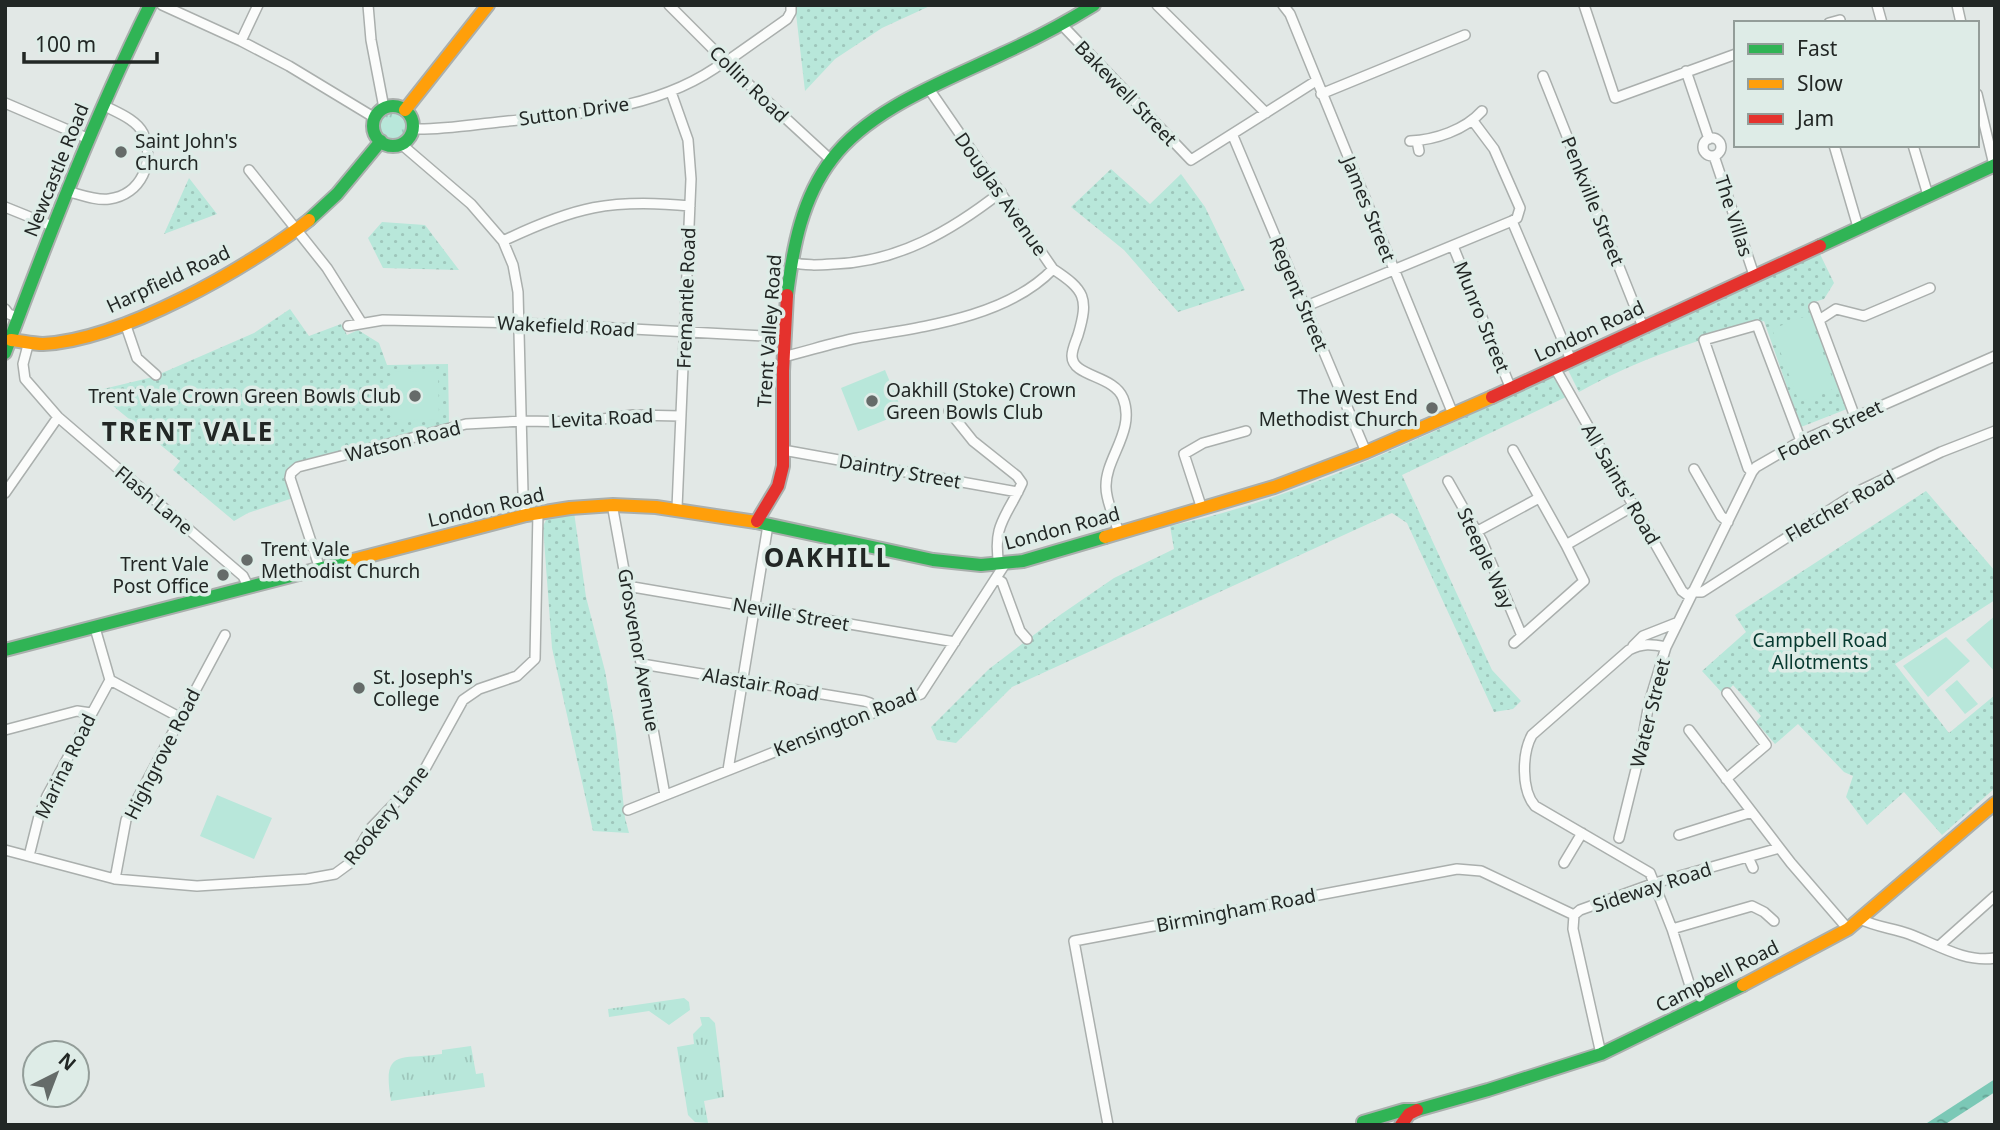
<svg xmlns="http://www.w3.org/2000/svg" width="2000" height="1130" viewBox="0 0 2000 1130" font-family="'Noto Sans',sans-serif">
	<defs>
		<pattern id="grass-tufts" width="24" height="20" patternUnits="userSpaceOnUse" patternTransform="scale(1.75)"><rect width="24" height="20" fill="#b8e7da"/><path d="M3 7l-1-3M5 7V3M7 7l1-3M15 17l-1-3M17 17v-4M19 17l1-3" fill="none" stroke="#9ec6bb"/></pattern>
		<pattern id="park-dots" width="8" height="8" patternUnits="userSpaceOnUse" patternTransform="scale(1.75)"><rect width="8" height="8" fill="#b8e7da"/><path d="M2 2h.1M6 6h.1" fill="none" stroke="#9ec6bb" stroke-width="1.8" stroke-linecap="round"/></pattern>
		<pattern id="water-ripples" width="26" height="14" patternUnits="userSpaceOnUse" patternTransform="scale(1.75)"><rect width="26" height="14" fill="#7bc8b6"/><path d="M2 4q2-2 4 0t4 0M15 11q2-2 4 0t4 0" fill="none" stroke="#64a294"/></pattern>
	</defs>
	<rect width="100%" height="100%" fill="#e2e8e6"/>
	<!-- grass -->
	<path fill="url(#grass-tufts)" d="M379 126a14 14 0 1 1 28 0a14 14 0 1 1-28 0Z
		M684 998 689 1002 690 1010 669 1025 649 1011 609 1017 608 1009Z
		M700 1017H709L715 1023 724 1097 704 1101 708 1123 695 1122 688 1115 677 1047 694 1044 693 1034 702 1025Z
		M471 1046 476 1074 483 1073 485 1087 391 1101C382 1048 399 1060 442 1054V1050Z"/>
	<!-- park -->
	<path fill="url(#park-dots)" d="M795 5H932L882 28 835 59 805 91Z
		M1111 169 1150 204 1181 174 1205 207 1245 290 1178 312 1124 250 1071 207Z
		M189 178 217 214 164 234Z
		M382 222 425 225 459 270 383 268 368 238Z
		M1819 252 1834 283 1824 299 1808 304 1847 409 1801 427 1764 321C1700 339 1638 359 1579 392L1567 368Z
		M290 309 309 336 341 324 347 335 358 330 379 343 387 365 448 364 449 424 292 465C279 473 289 487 293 498L248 513 234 521 173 470 180 461 95 391 153 377 254 333Z
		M1553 377 1566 397 1402 475 1492 670 1521 701 1513 709 1494 712 1407 523 1392 513 1012 687 956 743 937 740 931 727 989 669 1060 615 1114 578 1174 549 1170 526C1303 498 1429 433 1553 377Z
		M1926 491 1995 571V600L1895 664 1949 733 1995 695V788L1942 835 1904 792 1867 825 1846 797 1853 776 1844 772 1798 724 1775 744 1756 722 1761 716 1733 685 1724 695 1702 671 1746 632 1735 615Z
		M574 512 586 597 605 671 616 734 625 818 629 833 593 831 552 648 543 526 548 516Z"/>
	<!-- pitch -->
	<path fill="#b8e7da" d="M1809 315 1836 388 1799 402 1772 329Z
		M885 370 903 413 858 431 841 388Z
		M438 371 439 419 392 420 391 372Z
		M1995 616V672L1966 640Z
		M1946 637 1970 661 1928 697 1903 666Z
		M1957 680 1978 704 1965 714 1945 690Z
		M217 795 272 818 254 859 200 836Z"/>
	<!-- water -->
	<path fill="url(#water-ripples)" d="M1995 1079V1092L1944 1125H1924Z"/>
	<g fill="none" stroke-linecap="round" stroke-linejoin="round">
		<defs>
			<path id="street" d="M162 5 241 41 289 66 375 118
				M368 5 371 40 384 108
				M669 5 743 79 831 160
				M1157 5 1266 113
				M1283 5 1290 14 1453 414
				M1584 5 1615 98 1736 54
				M1877 5 1882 23
				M1957 5 1961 23
				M1829 23 1840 20
				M1062 25 1191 160 1316 81
				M241 41 258 5
				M726 62 787 19 791 12V5
				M1686 71 1709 139
				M1543 76 1643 327
				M671 92 688 140 691 179 677 508
				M1321 94 1465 35
				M1977 94 1994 165
				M5 103 89 139
				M1473 121 1494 149 1520 208 1517 218 1512 221 1571 360
				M413 129C441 130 471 125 499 122 576 114 661 110 725 61
				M1233 136 1366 452
				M1703 147a9 9 0 1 1 18 0a9 9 0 1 1-18 0Z
				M1410 141C1435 140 1465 130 1482 111
				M1417 141 1419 151
				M401 144 471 204 503 241 513 265 518 292 523 493 526 515
				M1834 145 1858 227
				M1913 145 1928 195
				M1714 156 1754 275
				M249 170 327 268 361 322
				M66 191C79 194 96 201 109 199 141 195 156 161 143 133 136 119 116 112 103 105
				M5 207 52 226
				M503 241C574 207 611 198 690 206
				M1453 246 1511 389
				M791 262C805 266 819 265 834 264 898 262 951 231 1001 192
				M1053 269C1085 290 1089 298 1078 335 1076 341 1072 349 1072 356 1072 377 1114 375 1123 398 1136 431 1105 458 1106 487 1106 502 1115 519 1119 533
				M1304 307 1512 221
				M1814 307 1855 417
				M5 309 9 314 19 318
				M1819 320 1836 309 1864 316 1930 288
				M125 323 137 358 156 375
				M348 326 383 320 520 323 785 337
				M28 345 23 364 25 379 58 417 243 576 248 586
				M783 357C808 351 832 343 857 338 921 327 1006 318 1053 269L929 89
				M1555 368 1682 591 1690 597
				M949 411 973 441 1017 476 1022 483C1007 517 992 524 999 565
				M783 450 1018 492
				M1513 450 1566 545 1584 581 1514 643
				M1694 469 1721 516 1728 522
				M1752 472 1748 468 1704 340 1757 325 1801 441
				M1448 481 1482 541 1522 636
				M5 493 58 417
				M612 504 665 795
				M1202 509 1184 454 1203 443 1246 431
				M1476 532 1539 498
				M1566 545 1633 506
				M320 569 290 478 291 473 298 467 466 424 523 421 580 422 633 415 681 416
				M997 579 1002 582 1020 631 1027 639
				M627 586 955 642
				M1692 592H1702L1861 490 1941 452 1995 431
				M95 628 110 680 181 718
				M1633 646 1643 636 1676 623
				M1666 647C1651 644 1643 643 1629 650L1532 735C1522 753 1521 790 1535 806L1650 873 1672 929 1691 989
				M642 664 864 701 870 703 875 711
				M5 730 77 711 91 713
				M1689 730 1791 863 1848 929
				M728 770 768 525
				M1726 779 1766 745 1727 693
				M628 810 921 694 1005 564
				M1679 835 1752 812
				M1619 838 1640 753 1649 703 1666 647 1752 472 1756 467 1801 441 1995 356
				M5 850 115 879 197 886 307 879 335 874 350 863 371 828 421 776 463 700 479 689 517 676 535 659 538 512
				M29 856 39 816 47 796 110 680
				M1748 857 1753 868
				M1564 863 1582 833
				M115 879 126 820 225 635
				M1860 919C1876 927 1892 928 1909 934 1936 944 1965 963 1995 958
				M1672 929 1752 906 1764 912 1774 921
				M1939 946 1995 896
				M1601 1054 1573 929 1574 915 1580 910 1655 883 1779 848
				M1108 1125 1074 941 1457 869 1481 871 1574 915"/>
			<path id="fast" d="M373 126a20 20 0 1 1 40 0a20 20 0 1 1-40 0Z
				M309 220 337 194 381 141
				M1820 246 1995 165
				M787 295C793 247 802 198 832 159 870 108 948 80 1004 53 1035 39 1065 23 1094 5
				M5 353C49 235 94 118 150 5
				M756 522 933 560 981 565 1023 561 1105 537
				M5 650 353 560
				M1363 1122 1404 1110H1417L1488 1090 1601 1054 1743 985"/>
			<path id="slow" d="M405 110 488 5
				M11 340C21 341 33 344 43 344 122 340 248 268 309 220
				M1105 537 1274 487 1366 452 1492 397
				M353 560 526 515 570 508 613 505 656 507 756 522
				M1743 985 1848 929 1995 803"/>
			<path id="jam" d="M1492 397 1820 246
				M757 521 778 486 783 466V371L787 295
				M1401 1125 1409 1114 1417 1110"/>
		</defs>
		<!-- street casing -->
		<use href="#street" stroke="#aaafad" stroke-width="12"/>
		<!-- fast casing -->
		<use href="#fast" stroke="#aaafad" stroke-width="16"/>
		<!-- slow casing -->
		<use href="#slow" stroke="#aaafad" stroke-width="16"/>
		<!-- jam casing -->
		<use href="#jam" stroke="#aaafad" stroke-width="16"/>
		<!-- street -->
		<use href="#street" stroke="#fbfcfb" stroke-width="9"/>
		<!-- fast -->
		<use href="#fast" stroke="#30b455" stroke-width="12"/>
		<!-- slow -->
		<use href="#slow" stroke="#ff9f0a" stroke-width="12"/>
		<!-- jam -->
		<use href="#jam" stroke="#e5322d" stroke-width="12"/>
	</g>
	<!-- markers -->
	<g fill="#656b69" stroke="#deece7" stroke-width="2.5">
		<circle cx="121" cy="152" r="7"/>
		<circle cx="415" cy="396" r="7"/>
		<circle cx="872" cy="401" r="7"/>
		<circle cx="1432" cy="408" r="7"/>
		<circle cx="247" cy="560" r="7"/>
		<circle cx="223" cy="575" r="7"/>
		<circle cx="359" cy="688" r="7"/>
	</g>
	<g text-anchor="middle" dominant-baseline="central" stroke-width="7" stroke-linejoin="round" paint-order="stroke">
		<!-- street labels -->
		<g font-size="19" fill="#222725" stroke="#deece7">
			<text transform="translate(749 84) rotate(44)">Collin Road</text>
			<text transform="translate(1126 93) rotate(46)">Bakewell Street</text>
			<text transform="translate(574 111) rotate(-8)">Sutton Drive</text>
			<text transform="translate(56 170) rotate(-68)">Newcastle Road</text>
			<text transform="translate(1001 194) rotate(55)">Douglas Avenue</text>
			<text transform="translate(1593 201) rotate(68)">Penkville Street</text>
			<text transform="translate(1369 209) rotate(68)">James Street</text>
			<text transform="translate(1734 216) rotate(72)">The Villas</text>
			<text transform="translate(168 279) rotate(-25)">Harpfield Road</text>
			<text transform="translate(1299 294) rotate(67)">Regent Street</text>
			<text transform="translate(686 298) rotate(-88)">Fremantle Road</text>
			<text transform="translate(1482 317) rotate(68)">Munro Street</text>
			<text transform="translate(566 326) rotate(3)">Wakefield Road</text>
			<text transform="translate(769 331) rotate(-86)">Trent Valley Road</text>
			<text transform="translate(1589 331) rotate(-25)">London Road</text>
			<text transform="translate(602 418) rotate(-3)">Levita Road</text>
			<text transform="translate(1830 430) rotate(-26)">Foden Street</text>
			<text transform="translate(403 441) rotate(-14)">Watson Road</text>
			<text transform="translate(900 471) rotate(10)">Daintry Street</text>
			<text transform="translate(1621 484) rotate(60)">All Saints' Road</text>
			<text transform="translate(154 500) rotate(40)">Flash Lane</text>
			<text transform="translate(1840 506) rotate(-30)">Fletcher Road</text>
			<text transform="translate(486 507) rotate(-13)">London Road</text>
			<text transform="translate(1062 528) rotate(-15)">London Road</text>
			<text transform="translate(1486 558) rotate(65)">Steeple Way</text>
			<text transform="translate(791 614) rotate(10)">Neville Street</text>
			<text transform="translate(639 650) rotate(80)">Grosvenor Avenue</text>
			<text transform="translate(761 684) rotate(10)">Alastair Road</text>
			<text transform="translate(1650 713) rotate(-76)">Water Street</text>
			<text transform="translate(845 722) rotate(-22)">Kensington Road</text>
			<text transform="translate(162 754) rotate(-63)">Highgrove Road</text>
			<text transform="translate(65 766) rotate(-64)">Marina Road</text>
			<text transform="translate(386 815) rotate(-51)">Rookery Lane</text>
			<text transform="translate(1652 887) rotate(-18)">Sideway Road</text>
			<text transform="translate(1236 910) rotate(-11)">Birmingham Road</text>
			<text transform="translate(1717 976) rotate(-27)">Campbell Road</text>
		</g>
		<!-- poi labels -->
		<g font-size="19" fill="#222725" stroke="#deece7" text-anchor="start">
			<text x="135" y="141">Saint John's<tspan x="135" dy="22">Church</tspan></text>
			<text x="886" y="390">Oakhill (Stoke) Crown<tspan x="886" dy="22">Green Bowls Club</tspan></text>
			<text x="401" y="396" text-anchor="end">Trent Vale Crown Green Bowls Club</text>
			<text x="1418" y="397" text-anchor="end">The West End<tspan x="1418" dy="22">Methodist Church</tspan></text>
			<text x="261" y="549">Trent Vale<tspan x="261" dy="22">Methodist Church</tspan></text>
			<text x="209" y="564" text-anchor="end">Trent Vale<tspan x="209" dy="22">Post Office</tspan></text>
			<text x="373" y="677">St. Joseph's<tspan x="373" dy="22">College</tspan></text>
		</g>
		<!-- park labels -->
		<g font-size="19" fill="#06392f" stroke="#deece7">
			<text x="1820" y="640">Campbell Road<tspan x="1820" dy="22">Allotments</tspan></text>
		</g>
		<!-- district labels -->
		<g font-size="26" font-weight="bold" letter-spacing="2" fill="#222725" stroke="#deece7">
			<text x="188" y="431">TRENT VALE</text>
			<text x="828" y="557">OAKHILL</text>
		</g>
	</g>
	<!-- border -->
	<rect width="2000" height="1130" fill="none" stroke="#222725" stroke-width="14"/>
	<!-- legend -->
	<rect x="1734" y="21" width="245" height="126" fill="#deece7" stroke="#939d99" stroke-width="2"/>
	<rect x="1748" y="44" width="35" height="10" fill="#30b455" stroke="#939d99" stroke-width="2"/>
	<text x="1797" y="56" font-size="21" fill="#222725">Fast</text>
	<rect x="1748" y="79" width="35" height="10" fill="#ff9f0a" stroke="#939d99" stroke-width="2"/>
	<text x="1797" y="91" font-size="21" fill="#222725">Slow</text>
	<rect x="1748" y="114" width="35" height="10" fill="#e5322d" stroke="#939d99" stroke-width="2"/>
	<text x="1797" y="126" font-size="21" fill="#222725">Jam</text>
	<!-- north arrow -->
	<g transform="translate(56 1074) rotate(42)"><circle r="33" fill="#deece7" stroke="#939d99" stroke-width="2"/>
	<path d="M0-5L12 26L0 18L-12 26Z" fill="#656b69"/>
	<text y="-10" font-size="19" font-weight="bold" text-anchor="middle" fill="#222725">N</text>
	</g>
	<!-- scale -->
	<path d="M24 52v10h133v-10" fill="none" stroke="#222725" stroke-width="3.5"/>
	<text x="35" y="52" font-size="21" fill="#222725" stroke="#deece7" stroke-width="5" paint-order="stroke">100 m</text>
</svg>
